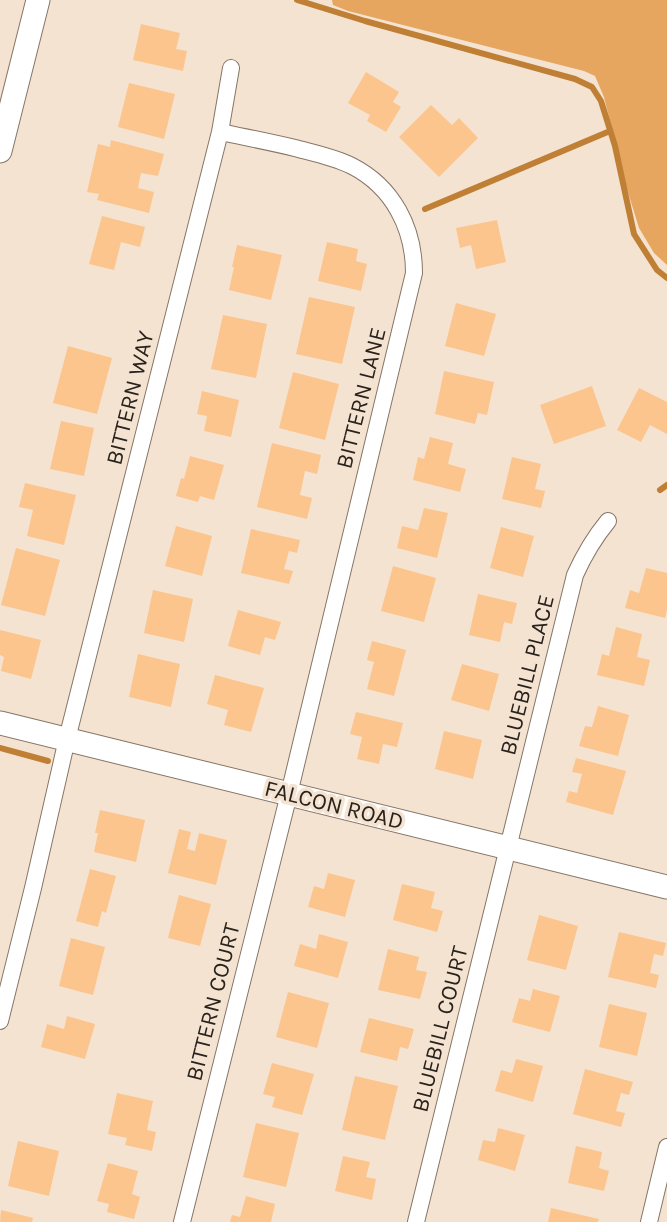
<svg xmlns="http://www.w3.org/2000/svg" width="667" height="1222" viewBox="0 0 667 1222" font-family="Karla,sans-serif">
	<rect width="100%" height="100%" fill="#f5e3d2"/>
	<!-- green -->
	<path fill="#e6a660" d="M332 0H667V265L654 253 639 228 627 189 604 97 595 76 584 71 348 11 333 5Z"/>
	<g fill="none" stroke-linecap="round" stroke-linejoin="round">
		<!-- stream -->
		<path stroke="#bf7f34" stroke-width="6" d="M297 0 365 21 575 79 592 87 601 101 615 146 634 234 657 270 667 278
			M425 209 610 131
			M660 490 667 485
			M0 748 48 761"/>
	</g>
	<!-- building -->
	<path fill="#fbc58d" d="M141 24 180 33 176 49 187 51 183 71 133 60Z
		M366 72 399 92 393 102 401 107 386 132 367 121 370 115 348 103Z
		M129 83 175 94 164 139 118 127Z
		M431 105 452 125 459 118 478 138 439 177 399 137Z
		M111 140 164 154 158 176 141 173 138 188 154 192 149 213 97 200 99 194 87 192 98 144 110 147Z
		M102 216 145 227 140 247 121 242 114 270 89 264Z
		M497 220 506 262 476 269 471 245 460 248 456 228Z
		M327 242 358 249 356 261 367 264 361 291 318 281Z
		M237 245 282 255 271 300 229 290 234 267H232Z
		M309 297 355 307 342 364 296 354Z
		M456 303 496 314 484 356 445 346Z
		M223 315 267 324 256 378 211 369Z
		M68 346 112 358 97 414 53 403Z
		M444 371 494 382 487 415 478 413 475 424 435 414Z
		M293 372 339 384 325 440 279 428Z
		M592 386 606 426 554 444 540 405Z
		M639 388 667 402V434L650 425 641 442 617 430Z
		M202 391 239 400 231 437 204 431 207 416 197 414Z
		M61 421 94 428 84 476 50 469Z
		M430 437 453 443 448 464 466 469 460 492 413 480 418 457 424 459Z
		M272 443 321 455 317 474 305 471 300 495 312 498 307 519 257 507Z
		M190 456 224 465 214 500 200 496 198 502 176 496 181 478 184 479Z
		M512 457 541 464 535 489 545 491 541 508 502 499Z
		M25 483 76 495 64 545 27 536 33 510 19 507Z
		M424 508 448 513 437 558 397 548 402 526 418 530Z
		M176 526 212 536 202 576 165 566Z
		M501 527 534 536 523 577 490 568Z
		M251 529 300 540 297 553 289 551 284 569 293 571 289 584 241 573Z
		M16 548 60 560 45 616 1 605Z
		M393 566 436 578 424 622 381 611Z
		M646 568 667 573V610L665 618 625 608 630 590 639 593Z
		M153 590 193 599 184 642 144 633Z
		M478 594 517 603 512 624 504 622 500 642 469 635Z
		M238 610 281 622 275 640 265 637 260 655 228 646Z
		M616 627 642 634 637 657 650 660 644 686 597 675 602 654 609 656Z
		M0 630 41 640 31 679 1 671 4 657 0 655Z
		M372 641 406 650 394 696 367 689 374 662 367 660Z
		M138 654 180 664 171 707 129 697Z
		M462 664 499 674 489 711 451 700Z
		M215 675 264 688 251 732 224 725 228 710 207 704Z
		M598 706 629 715 618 756 579 746 585 726 592 727Z
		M356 712 403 723 397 747 383 744 379 764 357 759 362 737 350 734Z
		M444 731 482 740 473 779 435 769Z
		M576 758 626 771 613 815 566 802 569 791 577 793 582 774 572 772Z
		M100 810 145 820 136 862 94 852 98 833H95Z
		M179 829 191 832 187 849 195 851 199 833 227 840 216 885 168 873Z
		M90 869 116 876 106 913 102 911 98 927 76 921Z
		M328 873 355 880 345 917 308 907 314 886 324 889Z
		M402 884 435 892 431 908 443 911 437 932 393 920Z
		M179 895 211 904 200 946 168 938Z
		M539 915 578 926 566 970 527 960Z
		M619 932 666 943 663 956 654 954 650 973 659 975 656 988 608 977Z
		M319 934 348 942 338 978 294 966 300 944 316 949Z
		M71 938 105 947 93 995 59 986Z
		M388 949 419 957 416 970 427 972 420 999 378 990Z
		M533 989 560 996 550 1032 512 1022 519 998 530 1001Z
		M288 992 329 1003 317 1048 276 1037Z
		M609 1004 647 1013 637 1056 599 1047Z
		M67 1016 95 1024 85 1059 41 1047 47 1024 64 1029Z
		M369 1018 414 1029 408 1049 400 1047 397 1061 360 1052Z
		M516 1059 543 1066 533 1102 495 1091 501 1070 512 1073Z
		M272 1063 314 1074 302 1115 272 1107 275 1097 263 1094Z
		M585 1069 633 1082 629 1095 621 1093 616 1111 625 1113 621 1127 573 1114Z
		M355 1076 398 1086 385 1140 342 1130Z
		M117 1093 153 1101 147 1130 156 1132 152 1151 125 1145 127 1138 108 1134Z
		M256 1123 299 1133 286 1187 243 1177Z
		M498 1128 525 1135 515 1171 478 1160 483 1140 495 1142Z
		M18 1141 59 1151 49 1196 8 1186Z
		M576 1146 602 1152 599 1168 609 1171 604 1191 568 1183Z
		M343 1156 370 1162 366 1177 376 1179 372 1200 335 1191Z
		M108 1163 138 1171 132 1194 140 1197 134 1219 107 1212 109 1204 97 1201Z
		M246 1196 275 1204 271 1222H230L232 1215 240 1217Z
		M551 1208 599 1219 598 1222H548Z
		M1 1210 33 1218 32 1222H0Z"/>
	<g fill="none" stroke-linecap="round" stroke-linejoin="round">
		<defs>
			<path id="street" d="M0 1021 33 888 67 739 220 132 231 68
				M182 1222 289 794 414 273C414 228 393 187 352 166 334 157 314 153 295 148 270 142 245 137 220 132
				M416 1222 575 575C584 555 594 538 608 521
				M649 1222 667 1147"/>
			<path id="secondary" d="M0 151 38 0
				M0 723 667 887"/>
		</defs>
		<!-- street casing -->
		<use href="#street" stroke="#867667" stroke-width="18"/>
		<!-- secondary casing -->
		<use href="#secondary" stroke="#867667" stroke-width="25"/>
		<!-- street -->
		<use href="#street" stroke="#fff" stroke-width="16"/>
		<!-- secondary -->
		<use href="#secondary" stroke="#fff" stroke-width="23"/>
	</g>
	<g text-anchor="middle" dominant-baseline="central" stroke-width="7" stroke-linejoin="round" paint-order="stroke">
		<!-- street labels -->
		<g font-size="23" fill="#29231d" stroke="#f5e3d2">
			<text transform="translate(130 398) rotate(-76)">BITTERN WAY</text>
			<text transform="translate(361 398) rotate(-76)">BITTERN LANE</text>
			<text transform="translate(527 675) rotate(-76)">BLUEBILL PLACE</text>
			<text transform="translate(334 805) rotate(14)">FALCON ROAD</text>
			<text transform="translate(213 1002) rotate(-76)">BITTERN COURT</text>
			<text transform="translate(440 1029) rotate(-76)">BLUEBILL COURT</text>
		</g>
	</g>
</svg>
